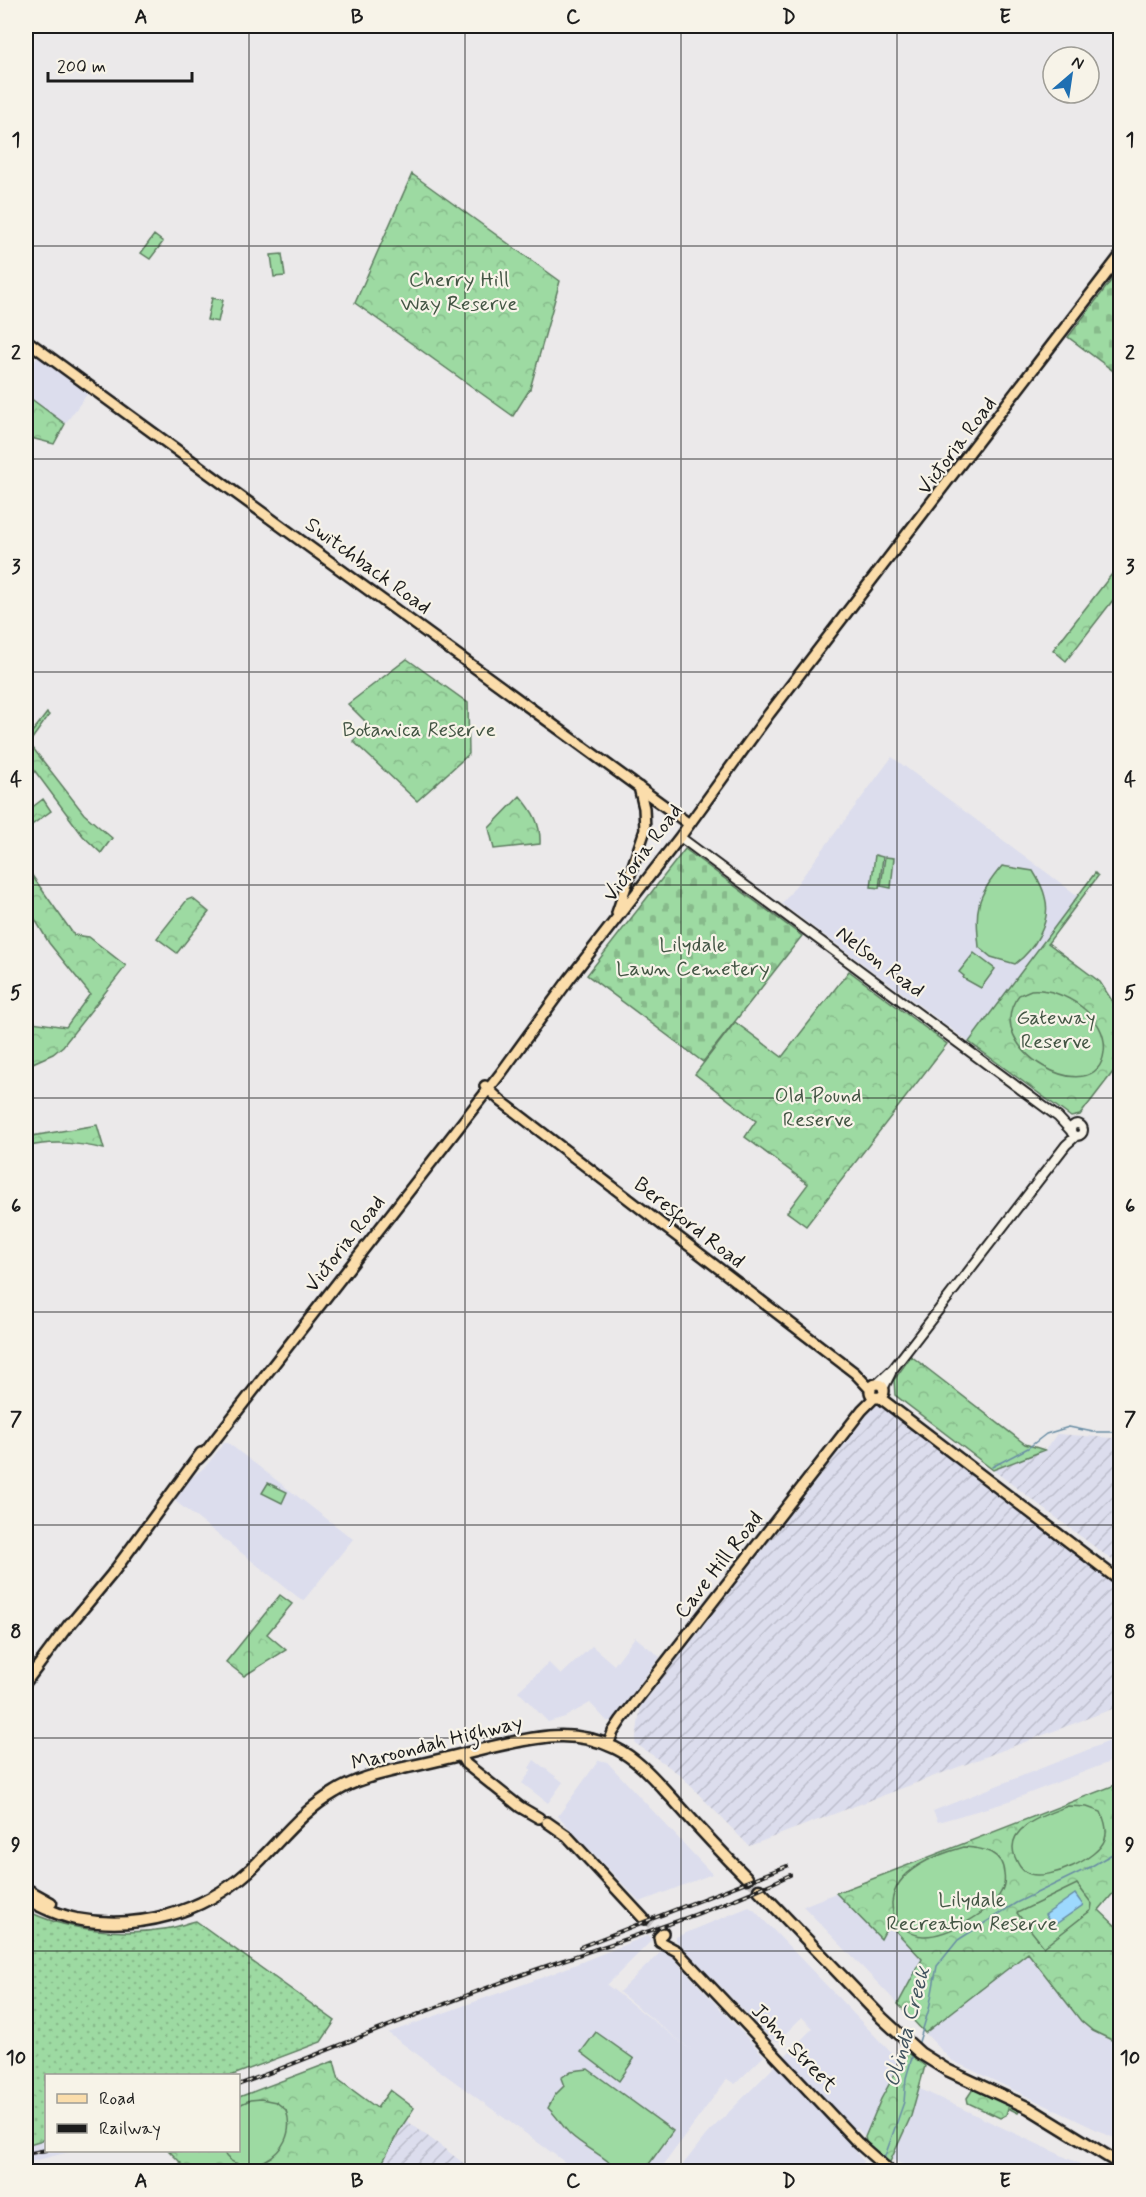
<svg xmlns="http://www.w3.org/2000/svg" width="1146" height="2197" viewBox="0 0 1146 2197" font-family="Mynerve,sans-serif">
	<defs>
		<pattern id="industrial-furrows" width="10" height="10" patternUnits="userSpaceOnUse" patternTransform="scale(1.5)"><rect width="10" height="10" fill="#dcdded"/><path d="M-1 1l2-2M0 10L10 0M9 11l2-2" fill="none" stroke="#bcbdcb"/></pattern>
		<pattern id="grass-dots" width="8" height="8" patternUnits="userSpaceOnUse" patternTransform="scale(1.5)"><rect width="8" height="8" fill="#9ddaa2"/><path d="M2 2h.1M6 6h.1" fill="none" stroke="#87ba8b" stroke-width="1.8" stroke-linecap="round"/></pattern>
		<pattern id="forest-crowns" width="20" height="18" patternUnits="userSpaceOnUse" patternTransform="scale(1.5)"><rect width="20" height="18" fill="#9ddaa2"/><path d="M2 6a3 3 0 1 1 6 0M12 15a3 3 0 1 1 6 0" fill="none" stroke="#87ba8b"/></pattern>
		<pattern id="cemetery-stones" width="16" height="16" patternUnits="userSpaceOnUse" patternTransform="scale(1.5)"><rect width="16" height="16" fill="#9ddaa2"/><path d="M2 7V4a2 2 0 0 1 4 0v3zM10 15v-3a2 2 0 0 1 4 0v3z" fill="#87ba8b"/></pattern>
	</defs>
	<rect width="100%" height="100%" fill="#ebe9ea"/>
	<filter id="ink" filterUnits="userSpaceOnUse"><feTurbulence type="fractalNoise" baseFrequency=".0167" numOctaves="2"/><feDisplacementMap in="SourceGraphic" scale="12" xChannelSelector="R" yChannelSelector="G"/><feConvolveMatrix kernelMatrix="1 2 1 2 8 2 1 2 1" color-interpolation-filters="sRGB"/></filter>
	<g filter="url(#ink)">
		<!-- built -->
		<path fill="#dcdded" d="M38 356 88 393 65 424 26 395V373Z
			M892 757 1078 896 969 1042 782 904Z
			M224 1443H228L353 1539 303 1601 175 1501 190 1479 206 1466Z
			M635 1637 660 1657 612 1721H607L590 1703 565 1717 548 1722 518 1691 549 1663 561 1675 592 1646 614 1665Z
			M1120 1737V1758L1001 1804 938 1822 933 1811Z
			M534 1760 563 1782 548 1803 522 1783 532 1770 529 1768Z
			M599 1760 607 1762 712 1874 640 1902 558 1816Z
			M836 1893 881 1939 889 1924 922 1959 898 2004 803 1906Z
			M749 1907 754 1910 901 2063 881 2099 865 2137 857 2128 846 2138 863 2161 864 2171H678L706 2135 813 2028 802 2017 778 2041 772 2040 676 1940V1937Z
			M649 1935 651 1941 607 1985 691 2050 619 1992 663 1950H666L764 2056 735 2084 727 2079 659 2171H577L388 2033 549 1975Z
			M1028 1953 1081 2021 1093 2031 1120 2044V2141L951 2060 925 2033Z
			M918 2088 950 2103 1095 2171H916L891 2159 911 2116Z
			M46 2140V2150L73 2151 26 2163V2145Z"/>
		<!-- industrial -->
		<path fill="url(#industrial-furrows)" d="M884 1404 1120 1587V1706L749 1846 679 1774 635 1743 641 1706 875 1405Z
			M1057 1434 1112 1438 1120 1436V1566L993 1470 1045 1450Z
			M406 2120 474 2171 378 2172Z"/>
		<!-- grass -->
		<path fill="url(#grass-dots)" stroke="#5c7b5f" stroke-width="1.5" d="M26 1910C63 1930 121 1936 164 1929 175 1928 186 1923 196 1921L335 2021 321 2042 233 2075 46 2076V2139L26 2145Z"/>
		<!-- forest -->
		<path fill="url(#forest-crowns)" stroke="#5c7b5f" stroke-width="1.5" d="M412 174 560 281 530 389 513 416 355 303Z
			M26 395 65 424 54 444 31 438 26 434Z
			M1112 574 1120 580V591L1066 661 1053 650Z
			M407 659 468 703 469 754 417 801 353 741 370 726 348 704Z
			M47 713 49 715 29 743 84 814 112 838 101 853 83 836 26 759V740Z
			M520 796C533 811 541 824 540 844L494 849 489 828Z
			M43 799 51 811 26 829V812Z
			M26 867 74 935 89 937 126 966 63 1046 53 1054 26 1066V1021L66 1027 90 994 49 943 26 904Z
			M1095 873 1098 876 1048 943 1100 982 1120 1013V1065L1113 1072 1080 1115 1071 1117 969 1042Z
			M192 898 209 912 177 953 157 938 187 900Z
			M849 971 947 1044 806 1226 787 1212 808 1184 745 1137 756 1121 695 1074 735 1022 782 1057Z
			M97 1125 104 1149C77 1143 53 1140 26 1147V1137Z
			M911 1356 1025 1444 1045 1450 993 1470 895 1395 894 1380Z
			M280 1595 292 1604 267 1634 286 1650 244 1676 226 1662Z
			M1120 1783V1885L1099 1910 1120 1930V2044L1093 2031 1081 2021 1028 1953 925 2033 898 2004 922 1959 889 1924 881 1939 836 1893Z
			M907 2052 925 2066 911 2116 889 2164 866 2142 865 2137 881 2099Z
			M334 2061 339 2080 377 2108 390 2090 414 2108 399 2131 378 2171H189L169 2151 238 2150 239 2097Z
			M973 2089 1020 2110 1018 2113 1008 2108 1006 2115 1000 2118 968 2103 967 2098Z"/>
		<!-- cemetery -->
		<path fill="url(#cemetery-stones)" stroke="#5c7b5f" stroke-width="1.5" d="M1120 269V376L1068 337Z
			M685 849 802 936 703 1062 587 975Z"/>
		<!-- garden -->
		<path fill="#9ddaa2" stroke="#5c7b5f" stroke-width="1.5" d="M154 235 163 242 150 259 141 253Z
			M282 254 285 276 274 277 271 255Z
			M212 298 223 300 218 322 207 320Z
			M875 855 883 857 879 888 871 887Z
			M885 857 894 858 891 888 881 886Z
			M1002 866 1033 871C1038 879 1043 888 1045 897 1052 922 1034 950 1015 964L991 957 979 947C975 908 976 897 1002 866Z
			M974 953 995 969 981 988 963 978 964 976 959 972Z
			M1031 990C1063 987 1109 1017 1104 1052 1097 1113 977 1048 1019 995Z
			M268 1483 287 1492 282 1503 262 1493Z
			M1068 1806 1087 1807 1101 1812C1105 1821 1108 1830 1105 1839 1098 1859 1050 1880 1030 1874 1021 1871 1018 1864 1015 1857 1003 1827 1047 1814 1068 1806Z
			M964 1847C983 1848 1003 1852 1004 1874 1005 1880 1004 1887 1001 1892 991 1912 946 1937 923 1936 911 1935 904 1929 897 1920 893 1915 892 1909 892 1903 895 1869 936 1855 964 1847Z
			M1077 1884 1092 1904 1091 1910 1044 1947 1017 1913Z
			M596 2032 634 2059 619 2081 581 2052Z
			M588 2069 673 2131 644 2171H619C605 2156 585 2148 570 2134 562 2126 557 2116 548 2108L555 2095 564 2086 561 2078 571 2071Z
			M261 2099 276 2102 286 2110C302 2157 237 2183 223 2151L238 2150 239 2105 250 2100Z"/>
		<!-- water -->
		<path fill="#9dd9fe" stroke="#698da4" stroke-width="1.5" d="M1075 1894 1083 1905 1053 1926 1045 1915Z"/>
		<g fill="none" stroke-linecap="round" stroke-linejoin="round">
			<!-- stream -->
			<path stroke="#698da4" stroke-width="1.5" d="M992 1467 1028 1448 1046 1434 1069 1427 1093 1432H1120
				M1085 1870 1114 1853 1116 1838 1120 1828
				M918 2045 929 2009 937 1966 958 1940 1016 1903 1082 1871
				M884 2159 904 2102 906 2078 913 2054"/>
			<!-- major-tunnel -->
			<path stroke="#c2c0c1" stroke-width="9" stroke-dasharray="9 4.5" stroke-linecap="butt" d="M644 1919 658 1930"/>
			<!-- highway-tunnel -->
			<path stroke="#c2c0c1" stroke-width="10" stroke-dasharray="10 5" stroke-linecap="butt" d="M747 1878 759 1890"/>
			<defs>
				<path id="minor" d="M680 837 1058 1117 1070 1130
					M1071 1130a6 6 0 1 1 12 0a6 6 0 1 1-12 0Z
					M877 1384 893 1369 1066 1145 1075 1137
					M883 1389 891 1373"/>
				<path id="major" d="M26 340 689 824
					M617 913 645 830 644 808 639 787
					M485 1086 501 1101 855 1373 871 1390
					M870 1391a7 7 0 1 1 14 0a7 7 0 1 1-14 0Z
					M879 1397 1120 1581
					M198 1459 207 1450 501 1073 570 978 680 837 769 714 1120 256
					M68 1627 112 1574 201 1453
					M26 1682 70 1623
					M608 1745 613 1732 621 1720 862 1410 875 1397
					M460 1755 466 1764 520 1807 539 1818
					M547 1822 567 1836 644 1919
					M663 1933 659 1937 660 1942 677 1951 858 2143 891 2172"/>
				<path id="highway" d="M26 1889 51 1903
					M759 1890 882 2018 920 2053 947 2070 1029 2108 1120 2164
					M26 1899C42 1907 58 1915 76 1919 138 1931 202 1913 249 1871 278 1844 300 1812 335 1792 357 1778 383 1773 408 1767 436 1761 464 1754 492 1747 534 1737 574 1728 615 1748 638 1759 656 1781 673 1799 697 1826 722 1853 747 1878"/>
			</defs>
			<!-- minor casing -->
			<use href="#minor" stroke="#1c1c1c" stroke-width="12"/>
			<!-- major casing -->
			<use href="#major" stroke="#1c1c1c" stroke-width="14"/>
			<!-- highway casing -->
			<use href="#highway" stroke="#1c1c1c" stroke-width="15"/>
			<!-- minor -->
			<use href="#minor" stroke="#f7f3e8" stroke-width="8"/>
			<!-- major -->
			<use href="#major" stroke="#fbddab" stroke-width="9"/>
			<!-- highway -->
			<use href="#highway" stroke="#fbddab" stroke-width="10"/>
			<defs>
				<path id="rail" d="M580 1947 787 1866
					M238 2085C337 2047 435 2006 535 1970 620 1940 708 1914 790 1875
					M26 2154 46 2150"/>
			</defs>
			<!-- rail casing -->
			<use href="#rail" stroke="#1c1c1c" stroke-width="4"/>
			<!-- rail -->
			<use href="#rail" stroke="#f7f3e8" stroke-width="1.5" stroke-dasharray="4.5" stroke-linecap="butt"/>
		</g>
	</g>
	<!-- grid -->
	<path fill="none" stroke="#1c1c1c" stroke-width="1.5" stroke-opacity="0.55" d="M249 26V2172M465 26V2172M681 26V2172M897 26V2172M26 246H1120M26 459H1120M26 672H1120M26 885H1120M26 1098H1120M26 1312H1120M26 1525H1120M26 1738H1120M26 1951H1120"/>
	<g text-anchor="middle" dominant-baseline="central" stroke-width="4.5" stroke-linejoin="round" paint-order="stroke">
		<!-- park labels -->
		<g font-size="21" fill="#435544" stroke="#f7f3e8">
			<text x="459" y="280">Cherry Hill<tspan x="459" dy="24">Way Reserve</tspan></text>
			<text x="419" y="730">Botanica Reserve</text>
			<text x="693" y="945">Lilydale<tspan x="693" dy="24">Lawn Cemetery</tspan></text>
			<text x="1056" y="1018">Gateway<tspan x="1056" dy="24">Reserve</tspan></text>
			<text x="818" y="1096">Old Pound<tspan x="818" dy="24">Reserve</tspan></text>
			<text x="972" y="1900">Lilydale<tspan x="972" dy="24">Recreation Reserve</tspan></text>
		</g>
		<!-- street labels -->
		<g font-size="21" fill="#1c1c1c" stroke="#f7f3e8">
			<text transform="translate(957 446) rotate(-53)">Victoria Road</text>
			<text transform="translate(368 566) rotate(36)">Switchback Road</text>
			<text transform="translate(643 853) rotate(-53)">Victoria Road</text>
			<text transform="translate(880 962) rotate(37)">Nelson Road</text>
			<text transform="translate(689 1223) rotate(38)">Beresford Road</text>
			<text transform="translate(345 1244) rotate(-52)">Victoria Road</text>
			<text transform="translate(719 1565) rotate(-52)">Cave Hill Road</text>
			<text transform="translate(437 1743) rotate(-14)">Maroondah Highway</text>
			<text transform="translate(794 2048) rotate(46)">John Street</text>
		</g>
		<!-- water labels -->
		<g font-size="22" font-style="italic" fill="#435560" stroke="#f7f3e8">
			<text transform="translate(908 2027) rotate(-75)">Olinda Creek</text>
		</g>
	</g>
	<!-- margin -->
	<rect width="1146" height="2197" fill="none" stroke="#f7f3e8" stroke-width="66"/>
	<!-- legend -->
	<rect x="45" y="2074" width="195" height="78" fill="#f7f3e8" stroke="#9f9d96" stroke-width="1.5"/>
	<rect x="57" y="2094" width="30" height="9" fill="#fbddab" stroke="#9f9d96" stroke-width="1.5"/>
	<text x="99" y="2104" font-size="18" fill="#1c1c1c">Road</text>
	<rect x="57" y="2124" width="30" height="9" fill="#1c1c1c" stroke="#9f9d96" stroke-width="1.5"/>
	<text x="99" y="2134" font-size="18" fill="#1c1c1c">Railway</text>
	<!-- north arrow -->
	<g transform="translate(1071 75) rotate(29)"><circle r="28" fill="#f7f3e8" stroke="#9f9d96" stroke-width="1.5"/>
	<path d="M0-4.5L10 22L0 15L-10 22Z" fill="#1f6fb2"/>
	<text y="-9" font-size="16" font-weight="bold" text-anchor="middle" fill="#1c1c1c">N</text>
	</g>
	<!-- scale -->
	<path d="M48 72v9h144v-9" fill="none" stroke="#1c1c1c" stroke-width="3"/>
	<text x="57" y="72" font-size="18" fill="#1c1c1c" stroke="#f7f3e8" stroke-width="4.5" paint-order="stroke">200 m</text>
	<rect x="33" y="33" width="1080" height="2131" fill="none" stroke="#1c1c1c" stroke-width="2"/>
	<g font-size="20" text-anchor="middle" font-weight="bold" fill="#1c1c1c">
		<text x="141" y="23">A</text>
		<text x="357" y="23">B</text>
		<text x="573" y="23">C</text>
		<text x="789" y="23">D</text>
		<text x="1005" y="23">E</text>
		<text x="16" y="146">1</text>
		<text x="1130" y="146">1</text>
		<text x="16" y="359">2</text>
		<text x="1130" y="359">2</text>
		<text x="16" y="573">3</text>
		<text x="1130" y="573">3</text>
		<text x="16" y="786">4</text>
		<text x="1130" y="786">4</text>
		<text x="16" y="999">5</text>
		<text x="1130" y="999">5</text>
		<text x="16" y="1212">6</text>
		<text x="1130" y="1212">6</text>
		<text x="16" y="1425">7</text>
		<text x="1130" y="1425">7</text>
		<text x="16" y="1638">8</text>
		<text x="1130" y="1638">8</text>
		<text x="16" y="1851">9</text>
		<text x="1130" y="1851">9</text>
		<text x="16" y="2064">10</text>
		<text x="1130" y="2064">10</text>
		<text x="141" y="2187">A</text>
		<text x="357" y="2187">B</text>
		<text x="573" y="2187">C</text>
		<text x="789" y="2187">D</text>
		<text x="1005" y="2187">E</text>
	</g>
</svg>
